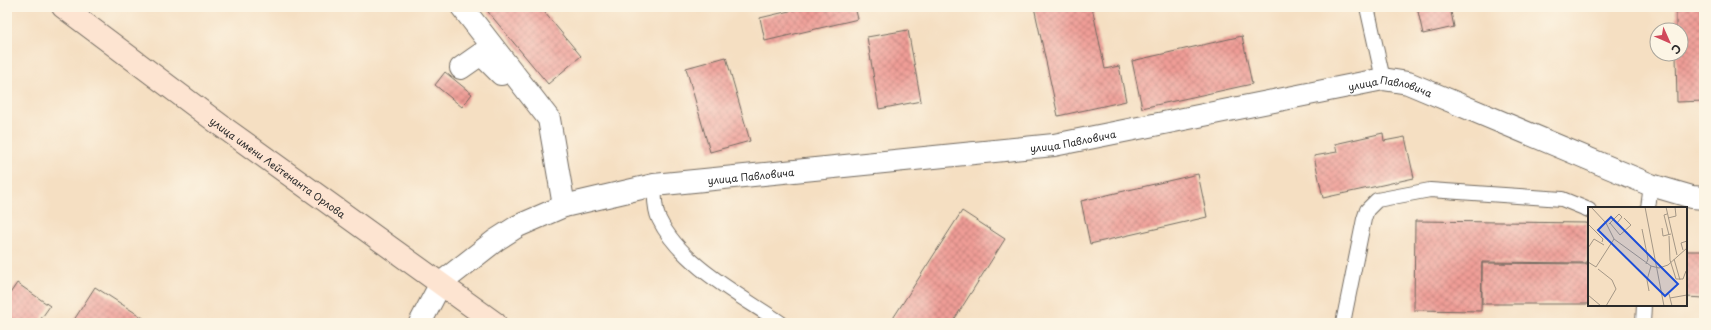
<svg xmlns="http://www.w3.org/2000/svg" width="1711" height="330" viewBox="0 0 1711 330" font-family="'Playpen Sans',sans-serif">
	<defs>
		<pattern id="building-cross-hatch" width="8" height="8" patternUnits="userSpaceOnUse"><rect width="8" height="8" fill="#ef9d96"/><path d="M0 0l8 8M0 8l8-8" fill="none" stroke="#c2807b"/></pattern>
	</defs>
	<rect width="100%" height="100%" fill="#fcf5e5"/>
	<filter id="ink" filterUnits="userSpaceOnUse"><feTurbulence type="fractalNoise" baseFrequency=".025" numOctaves="2"/><feDisplacementMap in="SourceGraphic" scale="8" xChannelSelector="R" yChannelSelector="G"/><feConvolveMatrix kernelMatrix="1 2 1 2 8 2 1 2 1" color-interpolation-filters="sRGB"/></filter>
	<filter id="wash" filterUnits="userSpaceOnUse"><feTurbulence type="fractalNoise" baseFrequency=".012" numOctaves="4" result="noise"/><feDisplacementMap in="SourceGraphic" scale="16" xChannelSelector="R" yChannelSelector="G"/><feGaussianBlur stdDeviation="0.9" result="paint"/><feColorMatrix in="noise" values="0 0 0 0 0 0 0 0 0 0 0 0 0 0 0 0 0 1.4 0 .05"/><feComposite in="paint" operator="in"/></filter>
	<g filter="url(#wash)">
		<rect width="100%" height="100%" fill="#f5dfc2"/>
		<g id="blocks">
			<!-- building -->
			<path fill="url(#building-cross-hatch)" d="M484 7H540L581 56 548 84Z
				M806 7H855L858 19 765 41 760 18Z
				M1034 7H1092L1105 69 1119 66 1126 101 1058 116Z
				M1417 7H1450L1454 27 1423 34Z
				M1676 7H1704V101L1677 102 1676 54H1681V30H1676Z
				M908 30 921 101 879 109 867 37Z
				M1242 36 1252 84 1142 108 1132 61Z
				M726 57 750 141 710 152 686 68Z
				M445 72 472 94 462 107 435 85Z
				M1383 133 1384 141 1405 137 1414 178 1323 198 1314 156 1337 152 1335 144Z
				M1198 174 1207 217 1090 244 1081 201Z
				M962 211 1005 239 952 323H890Z
				M1415 221 1587 223V263L1482 262 1481 311 1414 310Z
				M1686 251H1704V298L1686 297Z
				M1482 263 1589 264V304H1482Z
				M17 283 50 306 38 323H7V298Z
				M95 287 151 323H72Z"/>
		</g>
	</g>
	<g filter="url(#ink)">
		<use href="#blocks" fill-opacity="0" stroke="#726a60" stroke-width="1"/>
		<g fill="none" stroke-linecap="round" stroke-linejoin="round">
			<defs>
				<path id="lane" d="M1367 7 1383 79
					M654 185C655 195 654 209 659 219 681 265 740 295 781 323
					M1648 208 1651 185
					M1343 323 1364 219 1367 210 1377 200 1430 190 1562 199 1589 210
					M1643 323 1644 305"/>
				<g id="street">
					<path d="M462 7 549 119 564 206"/>
					<path d="M461 68 481 54 501 74"/>
					<path id="s1" d="M420 323 441 283 496 240 518 226 564 206 654 185 1054 145 1383 79 1408 83 1651 185 1692 197 1704 198"/>
				</g>
				<g id="secondary">
					<path id="s2" d="M63 7 223 127 495 323"/>
				</g>
			</defs>
			<!-- lane casing -->
			<use href="#lane" stroke="#726a60" stroke-width="16"/>
			<!-- street casing -->
			<use href="#street" stroke="#726a60" stroke-width="24"/>
			<!-- secondary casing -->
			<use href="#secondary" stroke="#726a60" stroke-width="24"/>
			<!-- lane -->
			<use href="#lane" stroke="#fff" stroke-width="14"/>
			<!-- street -->
			<use href="#street" stroke="#fff" stroke-width="22"/>
			<!-- secondary -->
			<use href="#secondary" stroke="#fde4d1" stroke-width="22"/>
		</g>
	</g>
	<g text-anchor="middle" dominant-baseline="central" stroke-width="3" stroke-linejoin="round" paint-order="stroke">
		<!-- street labels -->
		<g font-size="10" fill="#2b2b2b" stroke="#fcf5e5">
			<text stroke="none"><textPath href="#s1" startOffset="1029">улица Павловича</textPath></text>
			<text stroke="none"><textPath href="#s1" startOffset="705">улица Павловича</textPath></text>
			<text stroke="none"><textPath href="#s2" startOffset="268">улица имени Лейтенанта Орлова</textPath></text>
			<text stroke="none"><textPath href="#s1" startOffset="381">улица Павловича</textPath></text>
		</g>
	</g>
	<!-- overview -->
	<g transform="translate(1588 207)">
		<rect width="99" height="99" fill="#f5dfc2"/>
		<path fill="none" stroke="#a49786" stroke-width="1" d="M3 0 18 16 26 32 63 59 71 61 80 58 99 41M57 0 76 99M78 0 89 48M79 7 76 8 81 28M80 11 88 9 87 0M22 16 32 28 43 18 36 11M0 17 15 32 14 35M21 17 31 7 34 10 29 16 37 24M74 21 75 29 83 27M54 22 60 52 58 57M81 29 82 53 88 72H95L98 64M0 41 6 32 16 38M95 43 93 36 99 34M86 52 92 73M0 55 8 60 26 32M10 62 24 73 28 82 18 99M61 84 59 73 63 59M81 87 84 99M0 88 13 99M82 91 99 88"/>
		<path fill="#1d4ed8" fill-opacity="0.15" stroke="#1d4ed8" stroke-width="2" d="M23 10 90 77 77 89 10 23Z"/>
		<rect width="99" height="99" fill="none" stroke="#2b2b2b" stroke-width="2"/>
	</g>
	<!-- margin -->
	<rect width="1711" height="330" fill="none" stroke="#fcf5e5" stroke-width="24"/>
	<!-- north arrow -->
	<g transform="translate(1669 42) rotate(135)"><circle r="19" fill="#fcf5e5" stroke="#a8a49b"/>
	<path d="M0-3L7 15L0 10L-7 15Z" fill="#d1495b"/>
	<text y="-6" font-size="11" font-weight="bold" text-anchor="middle" fill="#2b2b2b">С</text>
	</g>
</svg>
